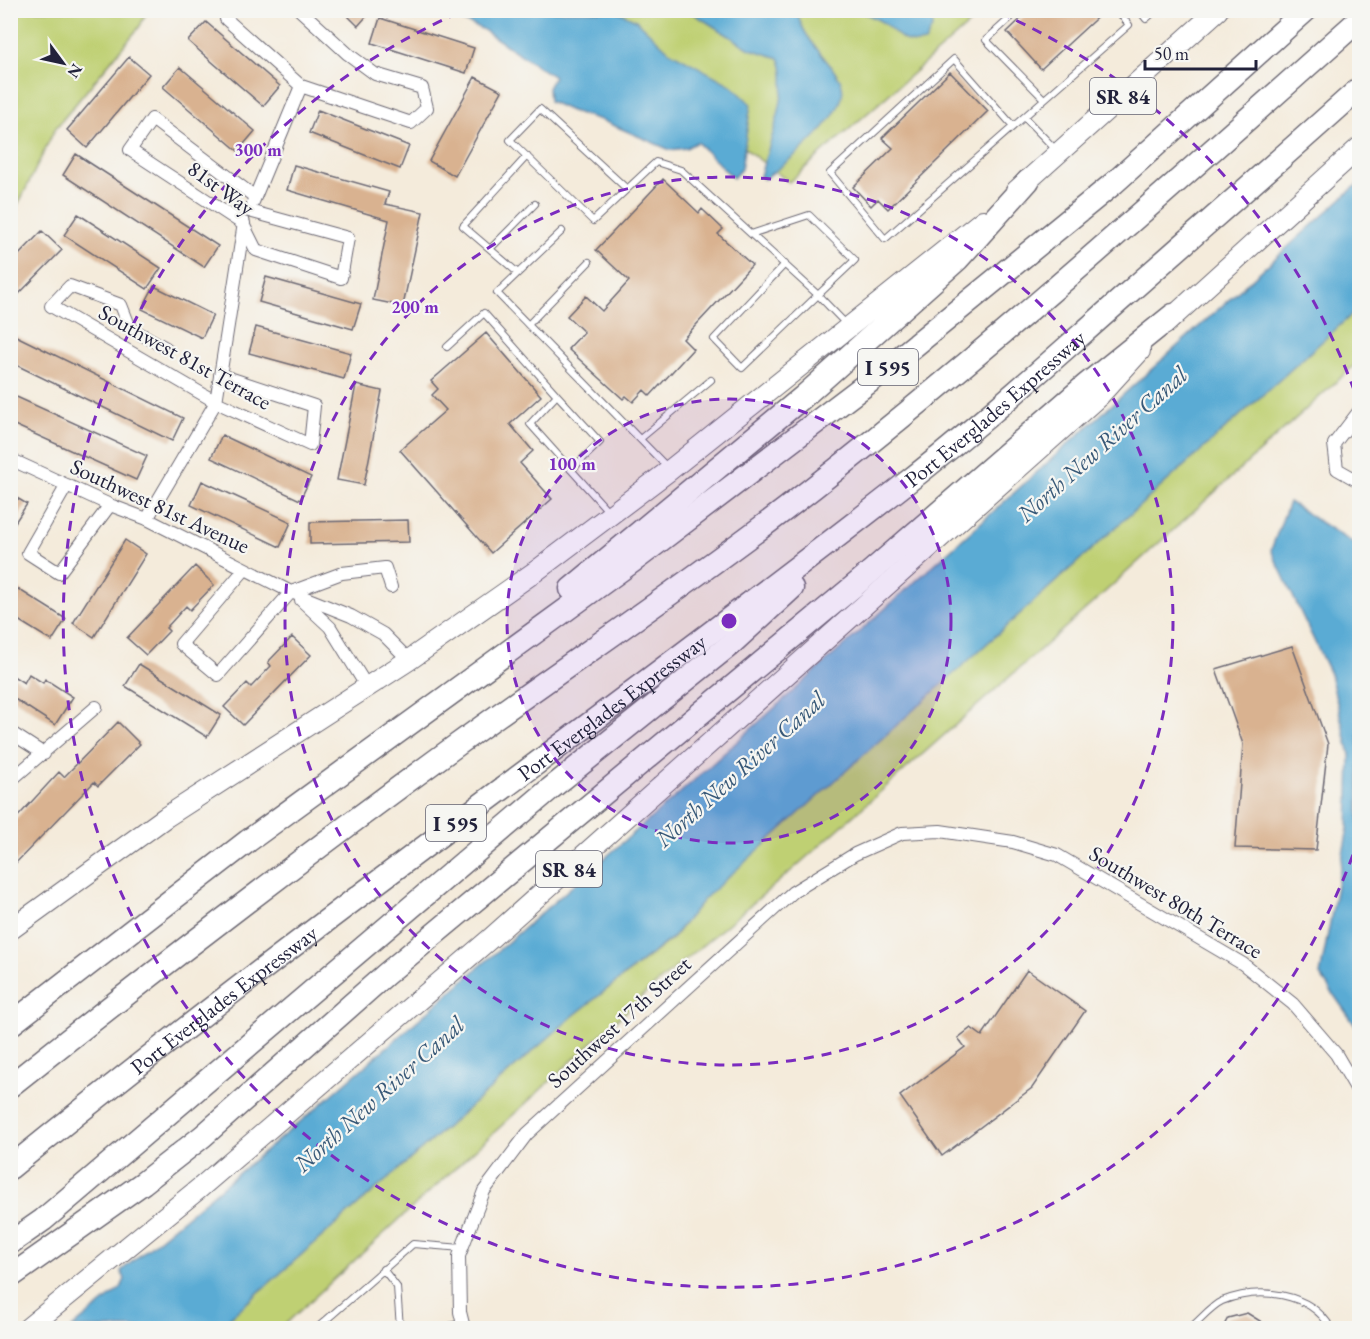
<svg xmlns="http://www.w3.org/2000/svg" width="1370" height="1339" viewBox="0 0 1370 1339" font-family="'EB Garamond',serif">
	<rect width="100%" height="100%" fill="#f6f6f2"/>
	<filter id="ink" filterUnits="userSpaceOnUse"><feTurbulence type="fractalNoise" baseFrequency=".0167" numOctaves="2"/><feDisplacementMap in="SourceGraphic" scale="12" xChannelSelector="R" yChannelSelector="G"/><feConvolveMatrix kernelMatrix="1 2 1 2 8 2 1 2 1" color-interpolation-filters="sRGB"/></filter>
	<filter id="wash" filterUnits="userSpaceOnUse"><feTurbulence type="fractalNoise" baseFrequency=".008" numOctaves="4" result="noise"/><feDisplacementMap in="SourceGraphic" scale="24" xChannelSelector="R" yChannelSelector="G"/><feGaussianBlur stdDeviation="1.35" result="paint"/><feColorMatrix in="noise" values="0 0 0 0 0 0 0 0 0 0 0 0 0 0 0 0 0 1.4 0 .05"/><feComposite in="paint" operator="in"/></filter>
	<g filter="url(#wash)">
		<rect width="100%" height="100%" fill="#f4ebdb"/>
		<!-- green -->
		<path fill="#bfd073" stroke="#707957" stroke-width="1.5" d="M11 10 147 11 140 26 55 129 22 197 11 215Z
			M477 11H984L789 182 715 126Z
			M1359 308V361L1095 601 791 871 647 992 281 1328H218L573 1016 673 938 703 899Z"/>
		<!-- water -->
		<path fill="#5aabd4" stroke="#3e6688" stroke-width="1.5" d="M439 11H617L636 20 669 51 731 85 751 104 741 169 733 178 697 142 686 148 670 150 601 120 571 111 549 101 548 88 554 77 482 29Z
			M689 11H797C803 40 826 55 840 80 857 110 787 163 764 179L760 176C768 147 793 84 779 58L750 49Z
			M860 11H930L933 26 925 42C906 46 900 37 886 25 879 19 868 15 860 11Z
			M1359 183V308L704 899 673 937 573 1016 218 1328H72L121 1288 125 1279 121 1271 320 1105 682 791Z
			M1289 502 1359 547V1031L1320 975 1348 828 1350 755 1330 674 1271 550Z"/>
		<g id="blocks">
			<!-- building -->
			<path fill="#d9b290" d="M342 10H372L358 26Z
				M1030 10H1105L1041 69 1007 32Z
				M380 18 474 48 466 73 372 43Z
				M206 22 280 86 263 106 188 41Z
				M129 57 149 74 87 148 67 130Z
				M180 67 255 131 238 151 163 87Z
				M950 72 988 111 888 209 878 199 871 206 853 187 893 148 882 138Z
				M475 77 502 91 455 176 429 161Z
				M318 110 409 146 400 169 309 133Z
				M76 154 218 246 204 267 63 175Z
				M294 165 389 192 385 204 423 212 403 306 373 300 389 220 287 190Z
				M663 179 699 213 702 209 723 229 718 234 752 265 683 339 693 349 650 396 644 390 633 402 626 396 623 399 568 349 584 332 567 316 586 296 602 311 629 281 596 250Z
				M78 214 161 268 147 289 64 235Z
				M42 231 62 250 10 303V264Z
				M266 277 361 304 353 329 259 302Z
				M154 286 213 315 202 338 142 309Z
				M256 327 351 353 344 379 249 353Z
				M10 333 183 418 172 441 10 362Z
				M486 333 541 396 510 424 533 451 520 463 552 499 491 553 400 450 446 410 432 395 438 389 431 381Z
				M356 385 382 391 364 485 337 480Z
				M10 394 147 456 136 480 10 423Z
				M222 435 311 477 300 500 211 458Z
				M202 481 291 522 280 547 191 505Z
				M10 494 27 504 10 530Z
				M408 520 409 542 310 544V522Z
				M125 540 146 554 94 637 73 623Z
				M195 566 214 585 190 610 186 606 166 628 169 631 146 655 127 638Z
				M10 584 66 619 52 641 10 615Z
				M292 637 311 655 243 725 224 707 247 683 251 687 271 666 268 662Z
				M1292 646 1328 744 1316 850 1235 848 1243 744 1216 669Z
				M139 664 221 715 207 737 125 686Z
				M10 674 24 683 29 674 43 683 45 679 73 697 55 725 10 696Z
				M118 722 140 744 98 786 94 782 10 869V825L59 772 64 777Z
				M1027 970 1085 1011 1032 1088 942 1156 900 1096 965 1047 958 1038 971 1028 982 1036Z
				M1247 1313 1273 1329H1222L1228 1318Z"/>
		</g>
	</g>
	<g filter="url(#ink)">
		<use href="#blocks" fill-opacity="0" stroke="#6c6873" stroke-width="1.5"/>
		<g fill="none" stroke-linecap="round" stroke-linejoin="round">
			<defs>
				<path id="service" d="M1019 10 986 40 1044 99
					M1139 10 1146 19 1156 10
					M1013 126 954 59 830 173 885 239 1024 117
					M1057 151 1024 117 1129 25 1117 10
					M527 156 463 226 490 249 535 204
					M627 189 540 109 510 140 593 221 656 162 681 170 751 234 809 215 855 260 818 295 847 325
					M562 231 497 293 668 468
					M751 234 818 295 742 368 714 339 785 264
					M490 249 518 273
					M528 325 589 262
					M447 347 484 313 557 395
					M640 439 711 380
					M571 470 600 442 557 395 530 424 609 512
					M383 1269 397 1287 400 1328
					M317 1328 413 1244 462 1248
					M442 1328 462 1323
					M1190 1328C1200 1320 1211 1306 1222 1301 1259 1286 1310 1292 1331 1328"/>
				<path id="minor" d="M227 10 226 19 301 86 411 123 427 108 422 88 375 74 348 54 300 10
					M253 202 301 86
					M249 211 348 238 341 278 256 250 243 224 130 150 152 119 255 197
					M166 348 130 328 121 305 70 286 51 306 216 402 310 445 314 406 220 375
					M1360 410 1334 444 1337 469 1360 482
					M10 459 110 505 147 519 291 592 351 616 383 634 409 660
					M67 485 28 553 59 573 110 505
					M147 519 216 402 244 223
					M245 569 181 644 218 675 291 592 342 573 385 568 391 587
					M301 600 330 627 367 687
					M10 732 44 754
					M10 781 96 707
					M464 1328 460 1312 459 1256 484 1191 527 1134 793 892 855 854 902 833 940 831 1013 842 1057 855 1243 964 1293 1004 1336 1054 1360 1095"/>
				<path id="primary" d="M1016 191 1218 10
					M1164 325 1360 147
					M10 930 166 817 409 660 536 571 670 470 983 220
					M28 1328 201 1187 491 938 1099 396 1140 351"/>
				<g id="motorway">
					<path d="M571 589 803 397 958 259 1028 181"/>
					<path d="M10 1025 248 841 640 556 881 373 1114 183 1306 10"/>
					<path d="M10 1086C157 969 306 855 457 745 567 665 680 590 787 508 986 355 1172 186 1360 19"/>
					<path id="s1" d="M10 1168C300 931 607 717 901 487 979 427 1052 360 1126 295 1204 226 1282 158 1360 88"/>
					<path d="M10 1243 43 1220 550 789 731 644 792 588"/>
					<path d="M10 1277 143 1183 203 1136 385 975 860 581 1086 385 1173 315"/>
				</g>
			</defs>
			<!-- service casing -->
			<use href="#service" stroke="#6c6873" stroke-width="8"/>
			<!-- minor casing -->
			<use href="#minor" stroke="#6c6873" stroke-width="14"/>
			<!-- primary casing -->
			<use href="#primary" stroke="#6c6873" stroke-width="22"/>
			<!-- motorway casing -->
			<use href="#motorway" stroke="#6c6873" stroke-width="25"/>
			<!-- service -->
			<use href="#service" stroke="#fff" stroke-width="6"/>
			<!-- minor -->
			<use href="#minor" stroke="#fff" stroke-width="12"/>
			<!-- primary -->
			<use href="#primary" stroke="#fff" stroke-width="20"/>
			<!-- motorway -->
			<use href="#motorway" stroke="#fff" stroke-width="22"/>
		</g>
	</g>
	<!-- distance rings -->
	<circle cx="729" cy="621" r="222" fill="#7b2cbf" fill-opacity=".12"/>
	<g fill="none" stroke="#7b2cbf" stroke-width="3" stroke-dasharray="10 8">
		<circle cx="729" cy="621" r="222"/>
		<circle cx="729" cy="621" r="444"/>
		<path d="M1359 838A666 666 0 1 1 458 13M1000 13A666 666 0 0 1 1359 404"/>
	</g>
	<g text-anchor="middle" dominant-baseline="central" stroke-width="4.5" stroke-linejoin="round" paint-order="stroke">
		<!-- shield labels -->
		<g fill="#f6f6f2" stroke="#626272" stroke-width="1.5">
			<rect x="1090" y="78" width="66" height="36" rx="4.5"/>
			<rect x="858" y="349" width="60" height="36" rx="4.5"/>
			<rect x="426" y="805" width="60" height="36" rx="4.5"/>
			<rect x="536" y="851" width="66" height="36" rx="4.5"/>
		</g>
		<g font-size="21" font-weight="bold" fill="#22223b">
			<text x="1123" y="96">SR 84</text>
			<text x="888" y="367">I 595</text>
			<text x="456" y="823">I 595</text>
			<text x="569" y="869">SR 84</text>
		</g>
		<!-- street labels -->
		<g font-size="22" fill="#22223b" stroke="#f6f6f2">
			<text transform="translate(221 188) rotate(36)">81st Way</text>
			<text transform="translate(185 357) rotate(29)">Southwest 81st Terrace</text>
			<text stroke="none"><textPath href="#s1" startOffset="1244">Port Everglades Expressway</textPath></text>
			<text transform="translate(160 506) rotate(25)">Southwest 81st Avenue</text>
			<text stroke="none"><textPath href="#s1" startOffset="758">Port Everglades Expressway</textPath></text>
			<text transform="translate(1176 902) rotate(31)">Southwest 80th Terrace</text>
			<text stroke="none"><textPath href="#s1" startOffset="272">Port Everglades Expressway</textPath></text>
			<text transform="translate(619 1022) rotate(-42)">Southwest 17th Street</text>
		</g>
		<!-- water labels -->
		<g font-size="24" font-style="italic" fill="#385978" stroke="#f6f6f2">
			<text transform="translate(1102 444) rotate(-42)">North New River Canal</text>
			<text transform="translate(740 769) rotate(-42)">North New River Canal</text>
			<text transform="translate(379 1094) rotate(-42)">North New River Canal</text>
		</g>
	</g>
	<circle cx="729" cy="621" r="9" fill="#7b2cbf" stroke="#f6f6f2" stroke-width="3"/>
	<g font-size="18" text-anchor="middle" font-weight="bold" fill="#7b2cbf" stroke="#f6f6f2" stroke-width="4.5" stroke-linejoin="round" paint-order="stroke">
		<text x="258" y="156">300 m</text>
		<text x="415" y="313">200 m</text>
		<text x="572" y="470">100 m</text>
	</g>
	<!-- margin -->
	<rect width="1370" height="1339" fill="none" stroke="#f6f6f2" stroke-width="36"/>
	<!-- north arrow -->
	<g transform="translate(63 63) rotate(123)" stroke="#f6f6f2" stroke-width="4.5" paint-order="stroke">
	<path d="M0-4.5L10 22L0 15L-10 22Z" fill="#22223b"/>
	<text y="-9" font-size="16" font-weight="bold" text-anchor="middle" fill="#22223b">N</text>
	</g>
	<!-- scale -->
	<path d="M1145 60v9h111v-9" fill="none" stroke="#22223b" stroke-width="3"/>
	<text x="1154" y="60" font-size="18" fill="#22223b" stroke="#f6f6f2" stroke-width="4.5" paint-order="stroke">50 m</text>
</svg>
